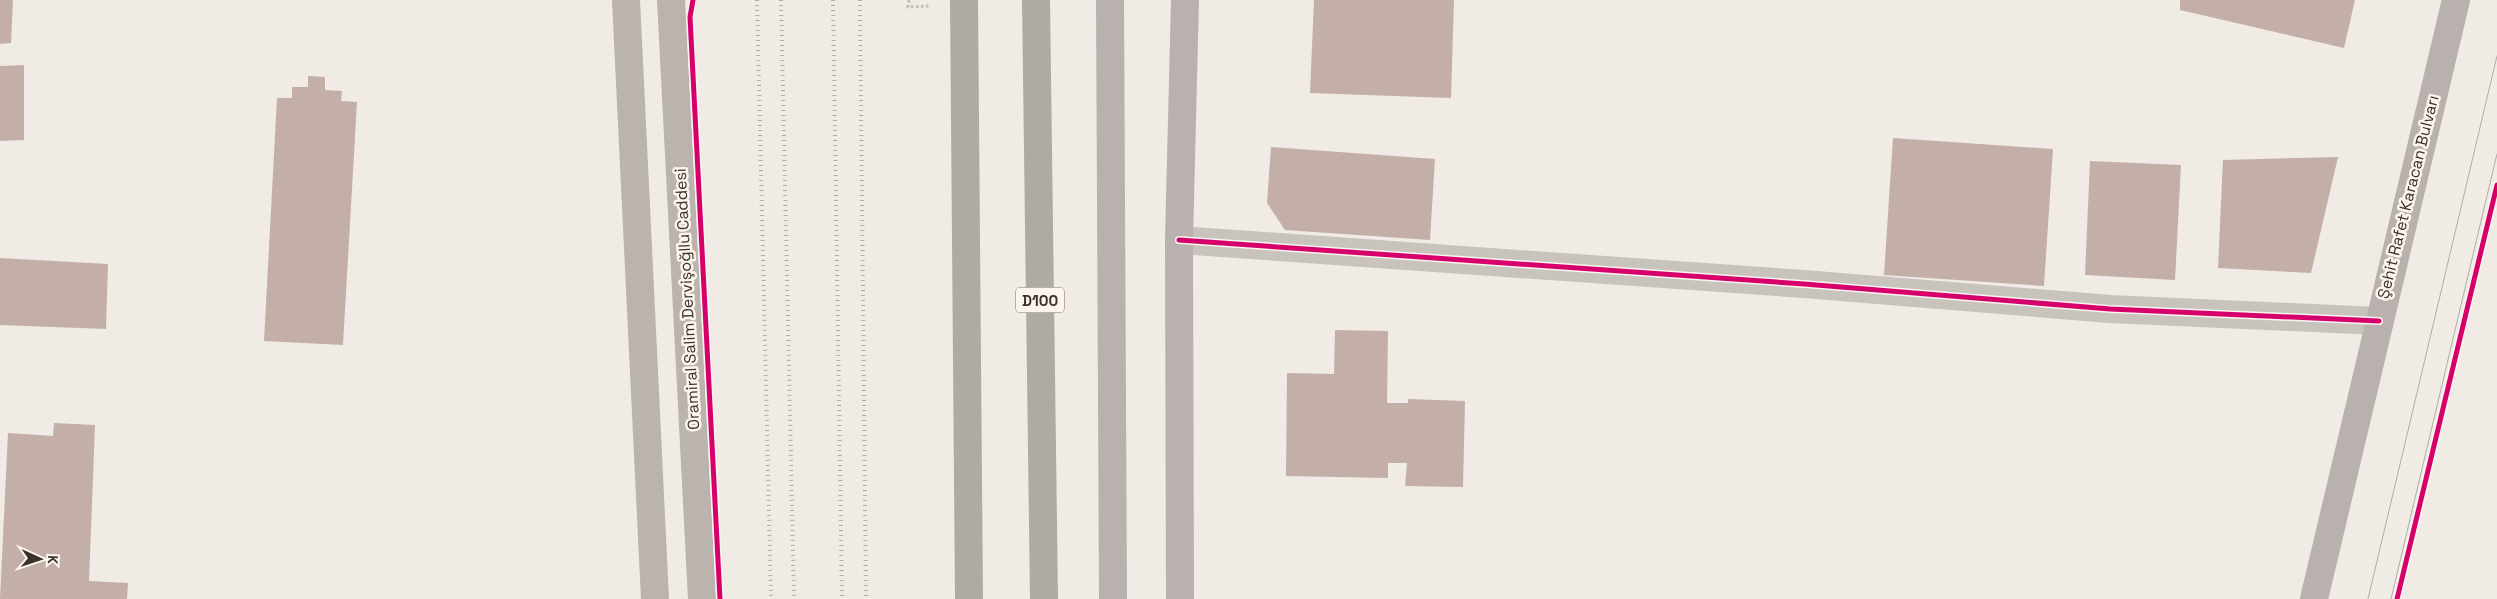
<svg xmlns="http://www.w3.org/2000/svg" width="2497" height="599" viewBox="0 0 2497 599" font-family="'Space Grotesk',sans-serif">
	<rect width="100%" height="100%" fill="#f0ebe5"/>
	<!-- building -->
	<path fill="#c3afa7" d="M0 0H13L11 43 0 44Z
		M1314 0H1454L1451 98 1310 93Z
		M2180 0H2355L2344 48 2180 10Z
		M24 65V140L0 141V66Z
		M308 76 325 77V90L342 91 341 101 357 102 343 345 264 341 277 98H292V87H308Z
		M1893 138 2053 149 2044 286 1884 275Z
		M1271 147 1435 159 1430 240 1285 230 1267 203Z
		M2338 157 2311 273 2218 268 2223 160Z
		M2090 161 2181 165 2175 280 2085 275Z
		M0 258 108 264 106 329 0 325Z
		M1335 330 1388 331 1387 403H1408V399L1465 401 1463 487 1405 486 1407 463H1388V478L1286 476 1287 373 1334 374Z
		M54 423 95 425 89 581 128 583 127 599H0L8 433 53 436Z"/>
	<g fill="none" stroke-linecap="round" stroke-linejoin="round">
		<!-- path -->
		<path stroke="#c2bbb6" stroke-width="3" stroke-dasharray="2.5 2.5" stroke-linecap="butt" d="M909 0 908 7 931 6"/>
		<!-- street -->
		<path stroke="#c9c3be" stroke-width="28" d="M1179 240 1804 284 2110 309 2379 321"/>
		<!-- secondary -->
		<path stroke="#bab3ae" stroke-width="28" d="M626 0 655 599
			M671 0 702 599"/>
		<!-- primary -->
		<path stroke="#b8b1ad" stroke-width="28" d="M1110 0 1113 599
			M1180 599 1179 240 1185 0
			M2314 599 2456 0"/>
		<!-- highway -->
		<path stroke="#afaaa4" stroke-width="28" d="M964 0 969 599
			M1036 0 1044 599"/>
		<!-- tram -->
		<path stroke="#b1aca8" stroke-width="1" d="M2368 599 2497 56
			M2391 599 2497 154"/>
		<!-- rail -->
		<path stroke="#b1aca8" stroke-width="4" stroke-dasharray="1 4" stroke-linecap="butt" d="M757 0 771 599
			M781 0 794 599
			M833 0 842 599
			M860 0 866 599"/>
		<defs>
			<path id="cycleway" d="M693 0 690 17 720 599
				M1179 240 1804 284 2110 309 2379 321
				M2397 599 2497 185"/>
		</defs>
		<!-- cycleway casing -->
		<use href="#cycleway" stroke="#fbf5ee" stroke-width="8"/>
		<!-- cycleway -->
		<use href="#cycleway" stroke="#d6006c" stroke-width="5"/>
	</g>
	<g text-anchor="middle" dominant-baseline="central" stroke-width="5" stroke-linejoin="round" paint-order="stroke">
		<!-- shield labels -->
		<rect fill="#fbf5ee" stroke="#756b66" stroke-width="1" x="1016" y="287.5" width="48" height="25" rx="4"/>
		<g font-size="15" font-weight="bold" fill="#3b302b">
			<text x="1040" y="300">D100</text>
		</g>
		<!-- street labels -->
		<g font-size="16" fill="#3b302b" stroke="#fbf5ee">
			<text transform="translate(2408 197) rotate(-76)">Şehit Rafet Karacan Bulvarı</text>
			<text transform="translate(687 299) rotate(-93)">Oramiral Salim Dervişoğllu Caddesi</text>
		</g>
	</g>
	<!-- north arrow -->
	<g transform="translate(40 559) rotate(93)" stroke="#fbf5ee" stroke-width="4" paint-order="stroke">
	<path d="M0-4L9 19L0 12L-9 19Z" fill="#3b302b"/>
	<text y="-8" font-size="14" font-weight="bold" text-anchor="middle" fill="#3b302b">K</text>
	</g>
</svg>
